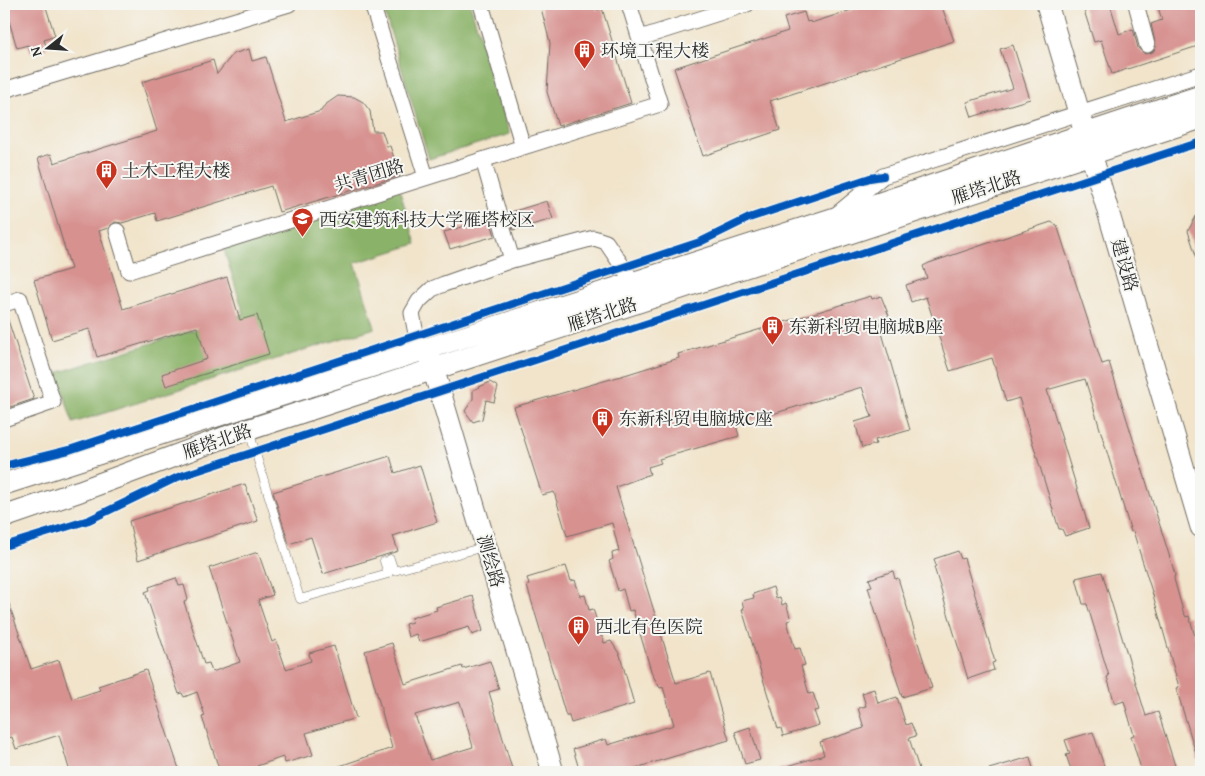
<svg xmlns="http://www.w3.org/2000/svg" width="1205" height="776" viewBox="0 0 1205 776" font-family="'Gentium Book Plus','Noto Serif SC',serif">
	<rect width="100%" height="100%" fill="#f6f6f2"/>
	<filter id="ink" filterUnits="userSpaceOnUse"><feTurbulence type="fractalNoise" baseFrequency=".02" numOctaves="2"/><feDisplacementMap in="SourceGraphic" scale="10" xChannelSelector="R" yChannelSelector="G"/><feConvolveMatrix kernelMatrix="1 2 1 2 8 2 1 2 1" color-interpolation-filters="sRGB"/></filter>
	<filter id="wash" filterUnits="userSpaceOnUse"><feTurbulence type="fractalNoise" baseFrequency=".0096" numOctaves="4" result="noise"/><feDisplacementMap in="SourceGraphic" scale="20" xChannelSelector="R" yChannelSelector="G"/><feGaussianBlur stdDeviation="1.12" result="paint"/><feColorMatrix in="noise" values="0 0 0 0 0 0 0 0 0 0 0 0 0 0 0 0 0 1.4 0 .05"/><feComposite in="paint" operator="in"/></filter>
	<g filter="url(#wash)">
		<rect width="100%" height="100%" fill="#f1e4cb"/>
		<!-- forest -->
		<path fill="#8ab268" stroke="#5a6e4a" d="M382 4H470L510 134 429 159Z
			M398 185 416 244 355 263 375 328 73 423 57 373 244 314 221 240Z"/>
		<g id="blocks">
			<!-- building -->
			<path fill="#d79290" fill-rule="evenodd" d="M4 4H45L55 36 44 40 47 48 31 53 28 45 17 48Z
				M540 4H595L597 10 602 8 631 103 558 126 547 92 550 43Z
				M870 4H941L954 41 770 101 780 130 703 156 674 68 788 31 784 18 804 12 807 22 810 21 811 23Z
				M1082 4H1110L1119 34 1133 29 1138 48 1145 54 1153 52 1156 47 1151 24 1162 20 1157 4H1198L1201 15V45L1112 74 1101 40 1094 42Z
				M1013 45 1030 99 972 117 967 102 1013 88 1000 49Z
				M249 49 252 61 266 57 286 122 321 111 325 105 338 96 354 97 363 102 370 111 373 131H382L387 146H390L400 176 279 212 271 186 157 221 155 213 122 223 115 222 108 228 99 231 123 309 227 277 240 320 257 315 269 354 166 386 162 374 207 359 197 327 97 357 89 329 52 340 34 280 71 269 38 158 51 154 54 163 157 131 142 82 213 60 217 74 233 54Z
				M547 201 553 219 513 230 508 213Z
				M1201 207V264L1199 265 1188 231Z
				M490 219 495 236 450 249 444 232Z
				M1051 222 1057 225 1102 364 1109 362 1175 574 1174 579 1183 611 1186 617 1189 616 1198 646 1196 647 1201 669V760H1198L1177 691 1176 688 1179 687 1153 595 1133 531 1131 532 1085 379 1047 390 1089 528 1065 536 1062 529H1059L1019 398 1006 402 992 358 950 371 926 297 911 302 906 285 927 278 923 266 929 263Z
				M871 296 872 299 881 296 889 316 878 319 910 430 875 440 876 444 862 448 855 422 872 417 862 387 736 425 739 436 659 459 661 463 648 467 650 474 616 487 676 683 710 673 729 740 622 772H580L573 749 606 739 608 745 674 725 663 687 660 688 652 674 633 610 629 611 623 589 618 591 609 561 613 559 612 553 619 551 612 523 567 536 554 492 542 495 514 407 628 374 679 358 678 354Z
				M6 314 34 399 4 409V315Z
				M490 382 498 387 494 402 486 400 482 419 473 422 465 411 473 399V390Z
				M390 456 395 473 420 465 437 522 393 536 398 551 323 574 311 537 289 544 273 492Z
				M245 484 258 521 138 560 129 521Z
				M958 551 961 559 964 558 995 662 992 663 994 670 968 679 934 567 936 566 934 559Z
				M258 552 273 595 258 600 272 642 276 640 286 669 311 661 309 653 334 646 356 718 306 733 313 755 285 763 283 757 257 766 258 769 249 772H220L202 717 205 716 197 692 184 697 182 693 179 694 145 592 150 590 149 587 176 578 179 586 184 585 188 600 184 602 204 664 209 663 212 672 240 662 209 568Z
				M566 566 571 581 575 580 580 596 585 595 589 610 593 609 604 643 611 641 620 655 634 704 571 723 569 716H566L527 586 529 585 527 578Z
				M893 571 895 579 898 578 932 688 902 697 868 587 872 586 869 579Z
				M1102 572 1146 716 1158 712 1177 772H1142L1131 736 1134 735 1124 701 1115 704 1107 677 1109 676 1087 604H1083L1076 578Z
				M773 587 776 598 780 597 782 605 786 603 791 620 787 621 795 649 800 648 805 665 801 666 809 694 813 693 819 710 814 711 819 725 783 736 781 728 778 729 742 609H744L742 601 754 598 753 594Z
				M4 595H6L31 669 59 660 72 699 100 690 98 686 146 670 180 772H70L59 735 16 749 12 737 4 739Z
				M473 596 483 631 472 635 469 627 419 642 416 634 408 637 405 624 412 622 411 618 437 610 436 607Z
				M392 643 405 684 462 666 463 669 490 661 499 689 489 692 513 772H331V769L392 748 365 651ZM460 702 473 747 430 760 415 715Z
				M874 689 878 703 897 697 906 725 911 723 916 736 909 738 920 772H779L778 769 824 755 820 742 864 728 858 708 866 706 862 693Z
				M750 727 760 760 745 764 735 732Z
				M1093 732 1106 772H1072L1066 755 1070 754 1065 740Z
				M1030 757 1034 772H989V769Z"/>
		</g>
	</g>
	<g filter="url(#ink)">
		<use href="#blocks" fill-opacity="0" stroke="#706c63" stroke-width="1"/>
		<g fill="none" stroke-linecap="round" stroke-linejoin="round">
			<defs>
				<path id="lane" d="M249 431 300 599 388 574 384 561
					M390 559 394 571 484 547"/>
				<path id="street" d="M372 4 426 177
					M481 4 523 147
					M1136 4 1147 45
					M640 38 747 4
					M4 90 289 4
					M483 160 512 260
					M837 214 883 176 1201 74
					M117 231 129 271 660 104 629 4
					M4 304 20 299 53 402 4 419
					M427 351 416 334 412 313 419 301 432 289 444 284 512 260 594 238 606 242 633 282"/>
				<path id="secondary" d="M1047 4 1201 527
					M430 358 553 772
					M4 484C279 398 554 309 829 220 953 179 1077 136 1201 96
					M4 517 80 491 223 438 1201 118"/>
			</defs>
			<!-- lane casing -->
			<use href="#lane" stroke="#706c63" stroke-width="9"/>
			<!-- street casing -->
			<use href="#street" stroke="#706c63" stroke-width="17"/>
			<!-- secondary casing -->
			<use href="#secondary" stroke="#706c63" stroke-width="23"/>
			<!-- lane -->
			<use href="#lane" stroke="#fff" stroke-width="8"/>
			<!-- street -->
			<use href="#street" stroke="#fff" stroke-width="15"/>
			<!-- secondary -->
			<use href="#secondary" stroke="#fff" stroke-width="21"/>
			<defs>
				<path id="cycleway" d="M4 466 69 450 700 242 749 218 870 178 883 176
					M4 546 89 520 178 477 1201 142"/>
			</defs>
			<!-- cycleway casing -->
			<use href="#cycleway" stroke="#f6f6f2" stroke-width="11"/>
			<!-- cycleway -->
			<use href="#cycleway" stroke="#0057b8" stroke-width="8"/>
		</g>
	</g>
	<!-- icons -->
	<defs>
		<symbol id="building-pin" viewBox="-11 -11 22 30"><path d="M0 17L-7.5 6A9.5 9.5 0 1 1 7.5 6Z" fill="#c8321e" stroke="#f6f6f2"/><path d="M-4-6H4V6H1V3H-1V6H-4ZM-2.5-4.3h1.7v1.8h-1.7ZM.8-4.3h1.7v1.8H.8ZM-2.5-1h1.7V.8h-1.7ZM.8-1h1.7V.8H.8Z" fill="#fff"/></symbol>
		<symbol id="university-pin" viewBox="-11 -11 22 30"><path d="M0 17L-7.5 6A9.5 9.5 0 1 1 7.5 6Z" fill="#c8321e" stroke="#f6f6f2"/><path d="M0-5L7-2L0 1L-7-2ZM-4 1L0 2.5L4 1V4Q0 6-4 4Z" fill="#fff"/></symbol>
	</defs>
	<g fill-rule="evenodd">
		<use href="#building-pin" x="572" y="38" width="25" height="34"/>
		<use href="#building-pin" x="94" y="158" width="25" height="34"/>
		<use href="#university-pin" x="290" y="206" width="25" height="34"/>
		<use href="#building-pin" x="760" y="314" width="25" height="34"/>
		<use href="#building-pin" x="590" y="406" width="25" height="34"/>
		<use href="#building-pin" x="566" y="614" width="25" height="34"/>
	</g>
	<g text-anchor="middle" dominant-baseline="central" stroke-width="4" stroke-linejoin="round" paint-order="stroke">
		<!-- poi labels -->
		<g font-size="18" fill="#2b2b2b" stroke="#f6f6f2" text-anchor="start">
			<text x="601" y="50">环境工程大楼</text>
			<text x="122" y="170">土木工程大楼</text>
			<text x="319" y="219">西安建筑科技大学雁塔校区</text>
			<text x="789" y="326">东新科贸电脑城B座</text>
			<text x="619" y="418">东新科贸电脑城C座</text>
			<text x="595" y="626">西北有色医院</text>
		</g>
		<!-- street labels -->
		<g font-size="18" fill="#2b2b2b" stroke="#f6f6f2">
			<text transform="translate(369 175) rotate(-17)">共青团路</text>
			<text transform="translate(986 187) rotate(-18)">雁塔北路</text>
			<text transform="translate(1125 265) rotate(74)">建设路</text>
			<text transform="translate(602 314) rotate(-18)">雁塔北路</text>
			<text transform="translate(217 441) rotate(-19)">雁塔北路</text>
			<text transform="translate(491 561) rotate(74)">测绘路</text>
		</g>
	</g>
	<!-- margin -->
	<rect width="1205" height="776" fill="none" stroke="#f6f6f2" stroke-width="20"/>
	<!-- north arrow -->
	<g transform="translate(48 48) rotate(253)" stroke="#f6f6f2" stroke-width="4" paint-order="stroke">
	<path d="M0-4L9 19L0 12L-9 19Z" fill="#2b2b2b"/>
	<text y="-8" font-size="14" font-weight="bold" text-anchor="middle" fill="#2b2b2b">N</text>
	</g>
</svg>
